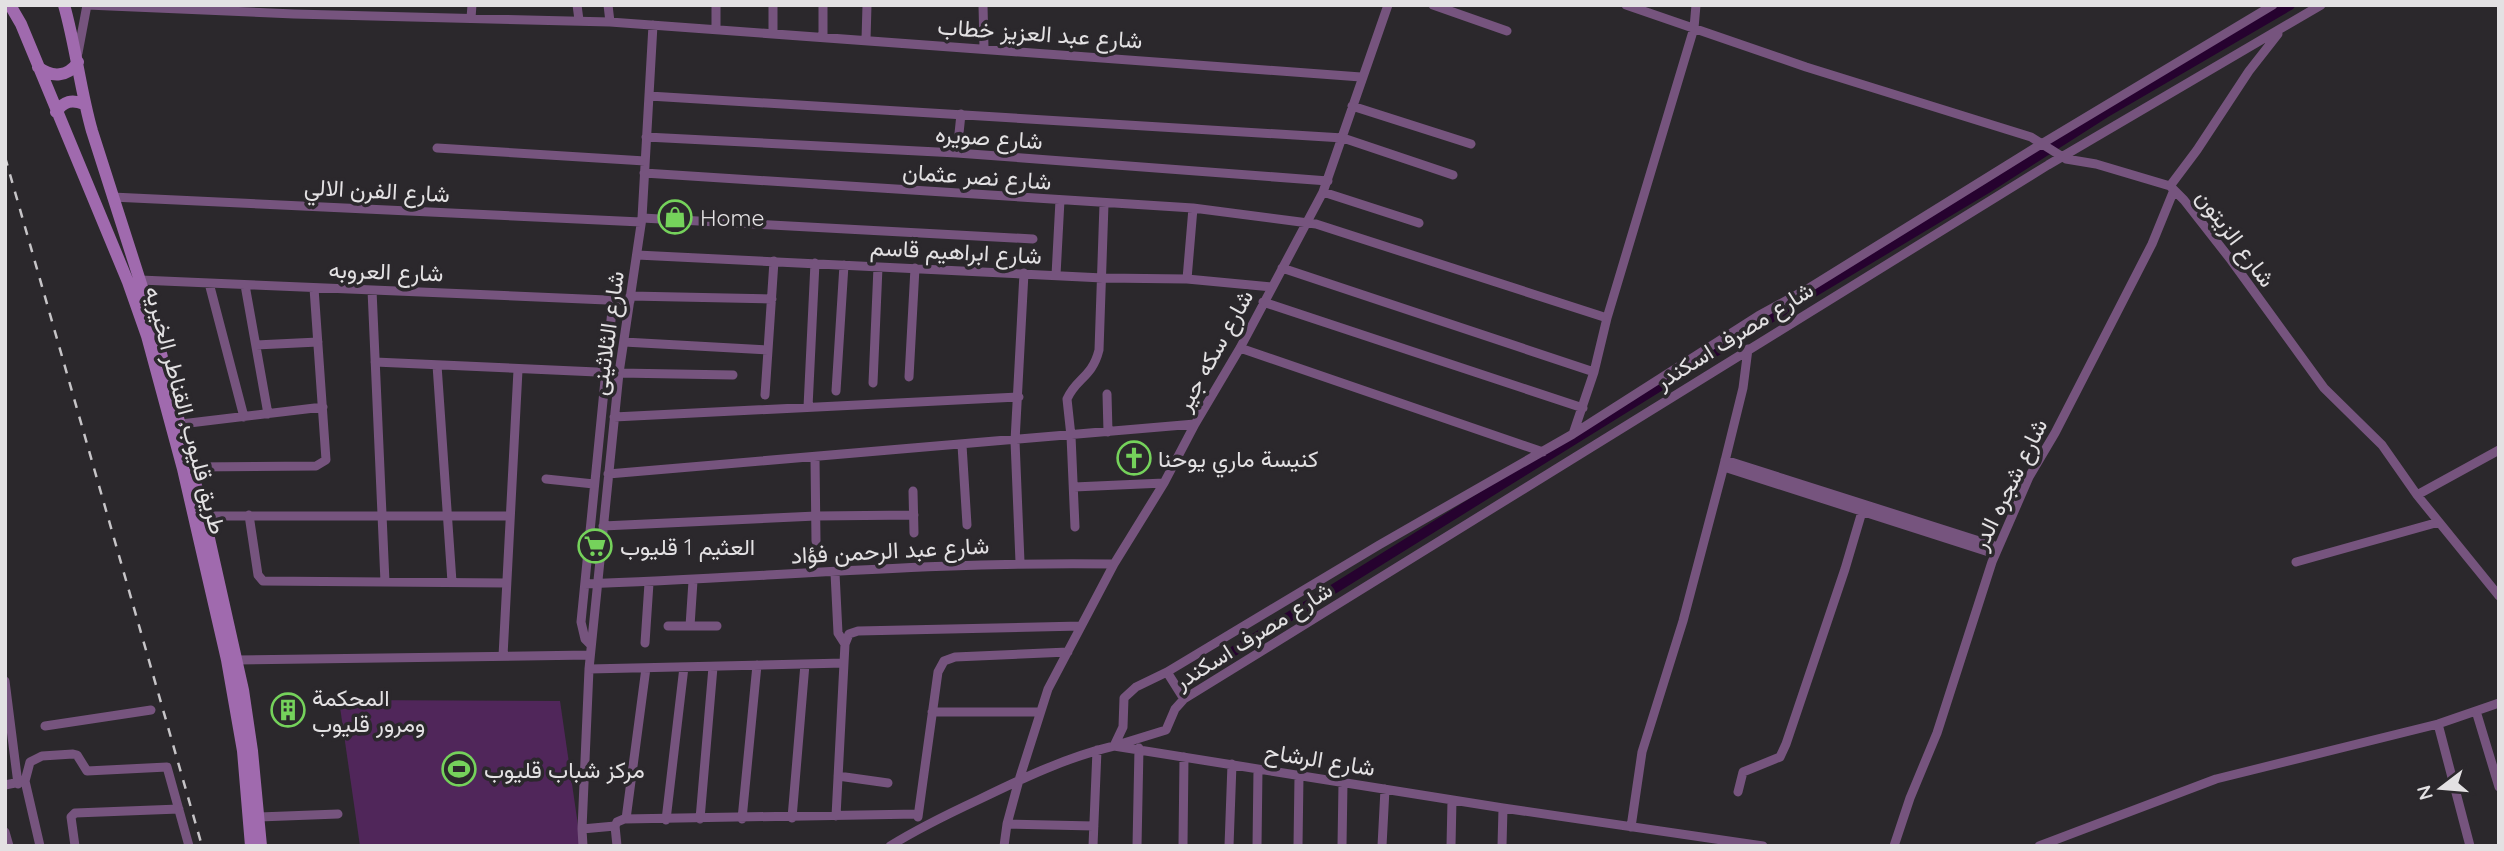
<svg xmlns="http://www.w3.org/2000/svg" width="2504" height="851" viewBox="0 0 2504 851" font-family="Quicksand,Vazirmatn,sans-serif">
	<rect width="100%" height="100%" fill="#2b282c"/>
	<!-- green -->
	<path fill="#50265a" d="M339 700 560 701 581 846H360Z"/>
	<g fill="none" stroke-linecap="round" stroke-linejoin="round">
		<!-- canal -->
		<path stroke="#26022f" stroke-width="10" d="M1234 651 1742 335 1986 189 2105 113 2290 5"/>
		<!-- street -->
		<path stroke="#76547e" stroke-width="9" d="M87 5 294 14 610 22 1361 77
			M577 5 579 20
			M608 5 610 22
			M823 5V36
			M983 5 984 48
			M1433 5 1507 31
			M1626 5 1806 67 2031 137 2066 159 2096 164 2170 186 2184 200 2231 260 2324 388 2382 445 2417 495 2499 596
			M471 18 472 5
			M716 29V5
			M773 33V5
			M866 40 867 5
			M78 53 87 5
			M649 96 1343 138 1453 175
			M1352 106 1471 144
			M646 137 957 153 1328 181
			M437 148 645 161
			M957 153 961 114
			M644 173 1193 208 1316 224 1607 318
			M2170 186 2197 150 2249 71 2278 34
			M1323 192 1419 223
			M112 197 641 222
			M642 218 1033 239
			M637 255 1103 278 1187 279 1272 287
			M1282 268 1594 372
			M1056 275 1060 200
			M1187 279 1193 208
			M140 280 630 301
			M209 283 244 417
			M245 285 268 414
			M372 290 385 582
			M630 296 772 299
			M1263 302 1583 408
			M624 342 768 350
			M256 345 318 342
			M1240 348 1543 452
			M375 362 619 373 733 375
			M437 365 452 582
			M909 377 915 268
			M873 383 878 267
			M836 391 844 265
			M1107 394 1108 432
			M765 395 774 261
			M808 407 815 263
			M614 417 1019 397
			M181 424 323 407
			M1573 434 1594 372 1607 318 1694 28 1696 5
			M962 445 967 525
			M815 458 816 541
			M1725 460 1998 547
			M192 467 316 466 326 460 314 288
			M1724 467 1995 554
			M608 474 1195 424
			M546 479 594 484
			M1074 487 1164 483
			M913 491 914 533
			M2417 495 2499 450
			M249 515 258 575 263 581 506 583
			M204 516H510
			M603 526 816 516 914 515
			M1075 527 1071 436 1067 399C1076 378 1092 378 1099 350L1104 204
			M1020 562 1015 441 1024 273
			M2296 562 2439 522
			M835 573 838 633 845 644 836 816
			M585 584C761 578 938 561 1114 564
			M668 626H717
			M690 626 693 581
			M645 643 649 583
			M845 644 849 634 858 631 1081 626
			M591 645 585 639 581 622 613 300
			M503 656 518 370
			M236 660 590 655
			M589 669 844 663
			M1167 672 1184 699
			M5 681 18 784
			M2476 711 2499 787
			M932 712H1039
			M2438 724 2470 846
			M45 726 151 710
			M1114 746 1166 730 1175 709 1184 699 2048 165 2321 5
			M1114 746 1123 727 1124 698 1136 687 1167 672 1379 545 1573 434 1758 316 1809 288 2043 143 2273 5
			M838 776 888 783
			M25 781 40 846
			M5 785 25 781 30 762 42 756 73 754 77 755 87 771 167 767 189 846
			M1738 792 1743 772 1780 757 1786 744 1845 569 1864 505
			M259 817 338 814
			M918 817 938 672 944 661 955 657 1068 652
			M792 818 805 664
			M626 819 646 668
			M700 819 713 667
			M742 819 757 665
			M666 820 684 667
			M1007 824 1094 826
			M615 826 617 822 624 819 918 814
			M615 826 617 846
			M1631 827 1642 752 1683 621 1722 473 1743 388 1748 349
			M582 829 615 826
			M5 832 9 846
			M75 846 71 817 75 813 179 809
			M583 846 582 829 589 669 619 373 642 218 653 25
			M890 846C919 828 948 814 978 800 1021 779 1067 757 1114 746L1503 808 1763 846
			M1004 846 1007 824 1019 780 1048 689 1114 564 1164 483 1195 424 1240 348 1323 192 1388 5
			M1093 846 1097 750
			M1137 846 1139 748
			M1183 846 1184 757
			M1229 846 1232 764
			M1257 846 1258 769
			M1298 846 1299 776
			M1342 846 1343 783
			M1382 846 1385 789
			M1451 846 1452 800
			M1502 846 1503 808
			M1894 846 1910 798 1937 733 1992 562 2029 477 2055 433 2152 244 2174 190
			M2039 846 2216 779 2438 724 2499 703"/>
		<!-- secondary -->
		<path stroke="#a06aae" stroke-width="12" d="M10 5 21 24 128 282 147 336 183 469 227 660 243 751 251 846
			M64 5C76 47 80 89 92 131L150 312 204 516 243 690 252 751 261 846
			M38 67C52 78 68 77 78 62
			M56 112C64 101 72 99 84 104"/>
		<!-- rail -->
		<path stroke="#c6c4c7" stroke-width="2.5" stroke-dasharray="9 9" stroke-linecap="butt" d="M5 157 202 846"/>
	</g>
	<!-- icons -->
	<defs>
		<symbol id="shop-ring" viewBox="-11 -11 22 22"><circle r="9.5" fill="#2b282c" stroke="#75d25b" stroke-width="1.5"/><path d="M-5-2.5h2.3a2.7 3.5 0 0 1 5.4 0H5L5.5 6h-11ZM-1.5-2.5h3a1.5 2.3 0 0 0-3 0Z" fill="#75d25b"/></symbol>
		<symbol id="church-ring" viewBox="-11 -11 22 22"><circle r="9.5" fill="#2b282c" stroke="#75d25b" stroke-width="1.5"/><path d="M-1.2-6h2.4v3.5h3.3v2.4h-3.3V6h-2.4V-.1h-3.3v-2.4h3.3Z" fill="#75d25b"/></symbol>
		<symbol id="supermarket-ring" viewBox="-11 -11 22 22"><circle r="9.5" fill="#2b282c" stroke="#75d25b" stroke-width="1.5"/><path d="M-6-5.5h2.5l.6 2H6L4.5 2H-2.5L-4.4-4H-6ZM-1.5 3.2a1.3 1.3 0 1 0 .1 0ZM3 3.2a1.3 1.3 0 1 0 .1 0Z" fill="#75d25b"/></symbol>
		<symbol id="building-ring" viewBox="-11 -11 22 22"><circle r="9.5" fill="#2b282c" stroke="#75d25b" stroke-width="1.5"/><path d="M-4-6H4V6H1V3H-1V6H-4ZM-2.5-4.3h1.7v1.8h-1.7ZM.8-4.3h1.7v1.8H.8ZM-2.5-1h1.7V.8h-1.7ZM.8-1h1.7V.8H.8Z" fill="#75d25b"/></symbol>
		<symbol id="stadium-ring" viewBox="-11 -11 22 22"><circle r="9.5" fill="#2b282c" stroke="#75d25b" stroke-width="1.5"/><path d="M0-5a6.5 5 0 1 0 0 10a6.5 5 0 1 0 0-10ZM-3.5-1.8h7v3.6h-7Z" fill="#75d25b"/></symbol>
	</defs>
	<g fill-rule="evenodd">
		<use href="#shop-ring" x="656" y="198" width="38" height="38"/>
		<use href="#church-ring" x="1115" y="439" width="38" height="38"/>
		<use href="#supermarket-ring" x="576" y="527" width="38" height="38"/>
		<use href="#building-ring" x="269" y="691" width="38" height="38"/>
		<use href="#stadium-ring" x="440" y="750" width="38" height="38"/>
	</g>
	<g text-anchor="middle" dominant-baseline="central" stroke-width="7" stroke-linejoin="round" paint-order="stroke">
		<!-- street labels -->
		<g font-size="23" fill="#e3e1e3" stroke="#2b282c">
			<text transform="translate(1040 33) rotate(4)">شارع عبد العزيز خطاب</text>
			<text transform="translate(989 137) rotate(4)">شارع صويره</text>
			<text transform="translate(977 176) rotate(4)">شارع نصر عثمان</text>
			<text transform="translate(377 190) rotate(3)">شارع الفرن الالي</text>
			<text transform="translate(2236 238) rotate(53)">شارع الزيتون</text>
			<text transform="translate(956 251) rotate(3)">شارع ابراهيم قاسم</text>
			<text transform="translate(386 271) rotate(2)">شارع العروبه</text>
			<text transform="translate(607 333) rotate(-82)">شارع الثلاثينى</text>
			<text transform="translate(1734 335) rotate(-32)">شارع مصرف اسكندر</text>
			<text transform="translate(1214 350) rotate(-61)">شارع سكه جير</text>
			<text transform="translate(186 410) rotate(75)">طريق قليوب, القناطر الخيريه</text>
			<text transform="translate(2009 484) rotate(-64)">شارع شجره الدر</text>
			<text transform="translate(890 550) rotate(-3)">شارع عبد الرحمن فؤاد</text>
			<text transform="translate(1253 635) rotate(-32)">شارع مصرف اسكندر</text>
			<text transform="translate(1320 759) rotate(9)">شارع الرشاح</text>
		</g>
		<!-- poi labels -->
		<g font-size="23" fill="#e3e1e3" stroke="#2b282c" text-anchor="start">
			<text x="700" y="217">Home</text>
			<text x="1158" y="458">كنيسة ماري يوحنا</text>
			<text x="620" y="546">العثيم 1 قليوب</text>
			<text x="312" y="697">المحكمة<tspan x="312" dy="26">ومرور قليوب</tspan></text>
			<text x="484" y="769">مركز شباب قليوب</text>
		</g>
	</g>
	<!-- border -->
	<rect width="2504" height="851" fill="none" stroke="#e3e1e3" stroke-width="14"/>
	<!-- north arrow -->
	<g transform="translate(2441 788) rotate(254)" stroke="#2b282c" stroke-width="5" paint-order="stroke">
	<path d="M0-5L12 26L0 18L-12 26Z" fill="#e3e1e3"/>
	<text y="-10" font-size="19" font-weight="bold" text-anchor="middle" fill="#e3e1e3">N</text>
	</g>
</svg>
